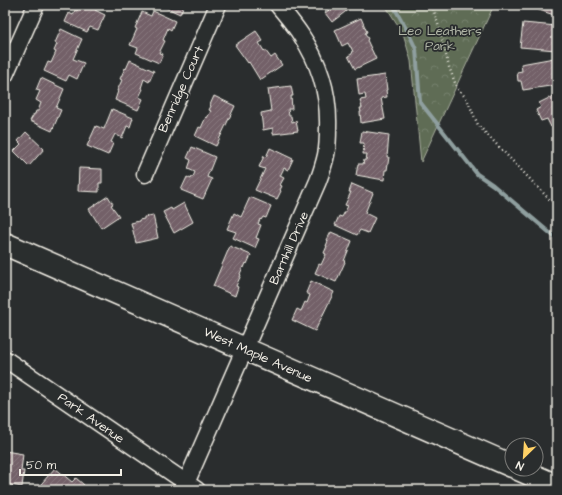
<svg xmlns="http://www.w3.org/2000/svg" width="562" height="495" viewBox="0 0 562 495" font-family="'Architects Daughter',sans-serif">
	<defs>
		<pattern id="forest-crowns" width="20" height="18" patternUnits="userSpaceOnUse"><rect width="20" height="18" fill="#5e6c55"/><path d="M2 6a3 3 0 1 1 6 0M12 15a3 3 0 1 1 6 0" fill="none" stroke="#76816d"/></pattern>
		<pattern id="building-hatch" width="6" height="6" patternUnits="userSpaceOnUse"><rect width="6" height="6" fill="#736168"/><path d="M-1 1l2-2M0 6l6-6M5 7l2-2" fill="none" stroke="#88787e"/></pattern>
	</defs>
	<rect width="100%" height="100%" fill="#2a2d2e"/>
	<filter id="ink" filterUnits="userSpaceOnUse"><feTurbulence type="fractalNoise" baseFrequency=".025" numOctaves="2"/><feDisplacementMap in="SourceGraphic" scale="8" xChannelSelector="R" yChannelSelector="G"/><feConvolveMatrix kernelMatrix="1 2 1 2 8 2 1 2 1" color-interpolation-filters="sRGB"/></filter>
	<g filter="url(#ink)">
		<!-- forest -->
		<path fill="url(#forest-crowns)" stroke="#a9ae9e" d="M385 5H494L421 162 411 61 403 33Z"/>
		<g fill="none" stroke-linecap="round" stroke-linejoin="round">
			<!-- stream -->
			<path stroke="#8f9f9f" stroke-width="4" d="M393 5 408 32 416 49 420 102 477 174 493 185 557 239"/>
		</g>
		<!-- building -->
		<path fill="url(#building-hatch)" stroke="#f4f1e8" d="M80 5H97L95 10 105 15 98 30 90 27 87 32 65 22 69 13 73 15 75 10 77 11Z
			M160 5H184L180 14Z
			M325 5H354L332 22 325 13 329 10Z
			M527 5H557V16L527 6Z
			M153 11 175 21 171 30 168 28 163 40 165 41 159 53 163 54 159 63 136 53 138 48 130 45 137 29 135 28 142 12 151 16Z
			M361 18 367 32 365 33 368 39 367 40 376 59 355 69 348 56 352 54V53L353 52 351 47H350L348 43 342 46 335 30Z
			M523 23 557 26 556 50 520 47Z
			M61 29 82 39 73 59 84 63 77 79 69 75 66 81 44 71 48 62 51 63 56 52 54 51 57 44 55 43Z
			M256 31 263 41 259 43 264 51 265 50 271 58 275 55 282 65 260 80 249 62 248 63 235 45Z
			M554 58 557 72V85L523 90 521 81H518L517 72 522 71 521 64Z
			M130 60 154 71 149 82 144 79 141 88 143 89 139 97 143 99 138 110 115 100 118 91H117L122 80 120 79 125 68 126 69Z
			M385 75 387 90H386L387 97 381 98 385 119 361 123 360 112H361L360 108H362L360 100 366 99 365 94 359 95 357 79Z
			M41 78 64 89 56 108 61 110 52 131 30 121 34 114H35L36 111H38L41 103 36 100 40 91 36 90Z
			M291 86 293 96H291L292 109H288L289 116H291L292 122 296 121 298 131 273 134V128L263 130 261 113 271 111 268 89Z
			M557 94V124L551 127 547 119 541 121 536 110 541 107 539 103Z
			M214 96 235 106 216 146 195 136 199 127 201 128 206 117 207 118 211 111 209 110 211 106 210 105Z
			M112 109 133 118 130 127 127 126 122 138 115 134 111 142 113 143 112 146 108 155 87 146 96 126 104 129Z
			M362 131 389 135 387 157H389L387 170H385L384 180 356 175 358 164H363L364 160H366L367 154H363L364 143H360Z
			M26 132 44 149 29 166 14 151 21 144 18 141Z
			M192 147 215 157 207 177 212 179 203 199 181 190 187 177 191 179 192 177H193L195 172 188 169 191 160 187 158Z
			M270 148 293 159 288 170 284 168 280 176 284 178 280 185 282 186 280 190 281 191 277 199 255 190 265 169 259 167 264 156 266 157Z
			M79 168 102 169V183H99V192L78 191Z
			M352 184 373 193 365 213 375 218 368 233 360 230 357 235 335 225 339 216 342 217 348 206 345 205 351 192H349Z
			M108 196 113 204 111 205 119 216 101 228 89 209Z
			M250 197 271 206 266 218 263 217 261 220 260 219 258 224 261 225 256 238 259 239 255 248 233 238 236 232 227 229 234 213 241 217Z
			M184 203 193 222 174 233 163 212 171 208 172 210Z
			M153 215 158 238 136 243 131 223 139 221V220L144 219V217Z
			M331 232 352 241 344 261 345 262 336 282 315 273 319 264 321 265 326 254 324 253 327 246H326L328 241 327 240Z
			M230 246 251 255 247 264 246 263 244 268 243 267 240 274 241 275 236 286 238 287 235 296 213 286Z
			M311 281 334 292 315 331 292 320 297 309 301 311 305 302 307 303 310 295 306 293Z
			M5 451 23 454 21 471H24L22 487 5 484Z
			M55 468 72 482 76 478 84 485 79 490H36Z"/>
		<g fill="none" stroke-linecap="round" stroke-linejoin="round">
			<defs>
				<path id="minor" d="M5 75 36 5
					M145 174 218 5
					M5 359 197 490
					M183 490 318 181C321 173 324 164 326 155 328 146 328 136 328 127 329 94 319 62 301 35 294 24 286 15 278 5"/>
				<path id="secondary" d="M5 244 512 466
					M518 469 557 486"/>
			</defs>
			<!-- minor casing -->
			<use href="#minor" stroke="#f4f1e8" stroke-width="19"/>
			<!-- secondary casing -->
			<use href="#secondary" stroke="#f4f1e8" stroke-width="25"/>
			<!-- path -->
			<path stroke="#f4f1e8" stroke-width="2.5" stroke-dasharray="1 3" stroke-linecap="butt" d="M432 5 438 24 449 67 457 88 467 99 478 125 550 200 557 203"/>
			<!-- minor -->
			<use href="#minor" stroke="#2a2d2e" stroke-width="16"/>
			<!-- secondary -->
			<use href="#secondary" stroke="#2a2d2e" stroke-width="22"/>
		</g>
	</g>
	<g text-anchor="middle" dominant-baseline="central" stroke-width="3.5" stroke-linejoin="round" paint-order="stroke">
		<!-- park labels -->
		<g font-size="13" fill="#b0b5a6" stroke="#2a2d2e">
			<text x="440" y="31">Leo Leathers<tspan x="440" dy="15">Park</tspan></text>
		</g>
		<!-- street labels -->
		<g font-size="13" fill="#f4f1e8" stroke="#2a2d2e">
			<text transform="translate(181 89) rotate(-66)">Benridge Court</text>
			<text transform="translate(289 248) rotate(-66)">Barnhill Drive</text>
			<text transform="translate(258 355) rotate(24)">West Maple Avenue</text>
			<text transform="translate(91 418) rotate(35)">Park Avenue</text>
		</g>
	</g>
	<!-- margin -->
	<rect width="562" height="495" fill="none" stroke="#2a2d2e" stroke-width="20"/>
	<rect x="10" y="10" width="542" height="475" fill="none" stroke="#f4f1e8" stroke-width="1.5" filter="url(#ink)"/>
	<!-- north arrow -->
	<g transform="translate(524 457) rotate(205)"><circle r="19" fill="#2a2d2e" stroke="#7b7b78"/>
	<path d="M0-3L7 15L0 10L-7 15Z" fill="#ffd166"/>
	<text y="-6" font-size="11" font-weight="bold" text-anchor="middle" fill="#f4f1e8">N</text>
	</g>
	<!-- scale -->
	<path d="M20 469v6h101v-6" fill="none" stroke="#f4f1e8" stroke-width="2"/>
	<text x="26" y="469" font-size="12" fill="#f4f1e8" stroke="#2a2d2e" stroke-width="3" paint-order="stroke">50 m</text>
</svg>
